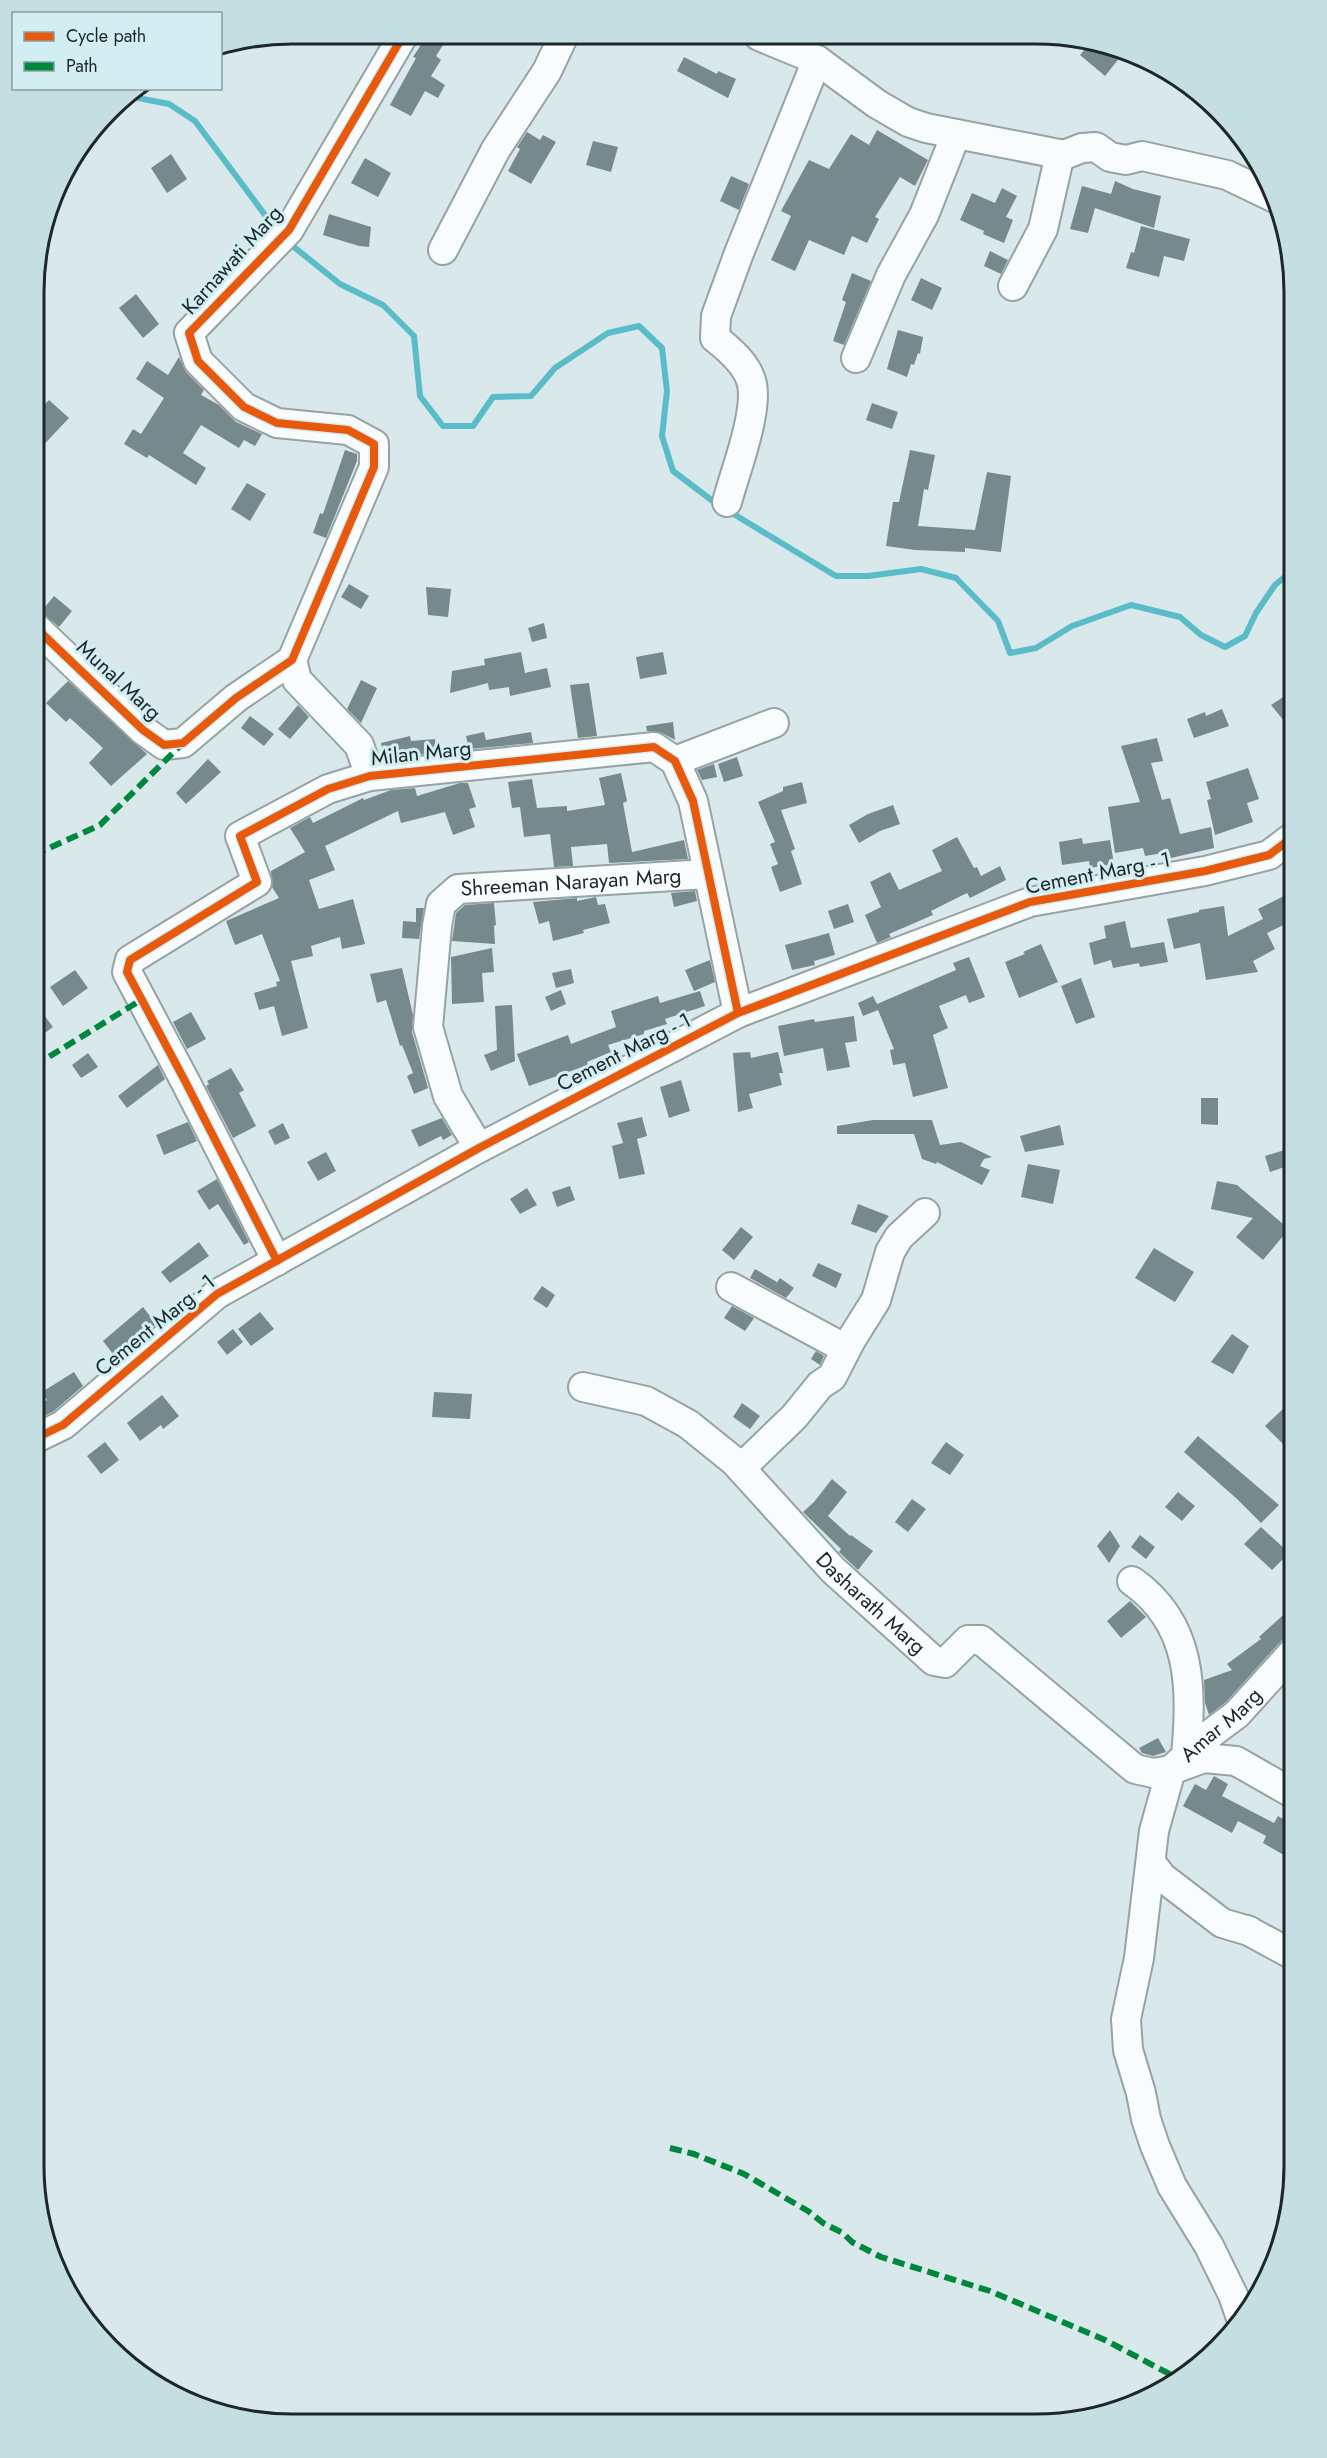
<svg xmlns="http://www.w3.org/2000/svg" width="1327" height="2458" viewBox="0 0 1327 2458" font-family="Jost,sans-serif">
	<rect width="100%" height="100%" fill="#d9e8eb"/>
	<!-- water -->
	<path fill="#5abcc8" d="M135 89H149L92 135 121 97Z"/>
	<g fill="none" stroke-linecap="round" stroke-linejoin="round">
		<!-- stream -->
		<path stroke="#5abcc8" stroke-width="6" d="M133 97 169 104 195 121 277 231
			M289 243 340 284 383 305 414 336 420 396 443 426H473L493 397 531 396 555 368 608 333 639 326 662 348 667 391 662 436 673 471 718 505
			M727 510 836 576H868L921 569 956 578 998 621 1010 653 1036 648 1072 626 1131 605 1180 617 1201 635 1225 647 1245 636 1256 613 1275 585 1294 569"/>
	</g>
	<!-- building -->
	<path fill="#768a8e" d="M428 34H450L436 56 441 60 431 76 445 85 438 98 425 91 411 116 390 105 416 58 413 57Z
		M1092 40 1125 51 1105 76 1080 55Z
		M684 57 717 74 718 71 736 79 728 98 677 71Z
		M877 130 928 160 915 186 900 177 875 217 879 219 867 243 852 236 844 255 809 240 795 271 771 260 791 216 781 211 809 160 829 169 851 134 869 145Z
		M527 132 540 140 543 135 556 142 531 184 508 171 520 149 517 147Z
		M593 141 618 147 611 172 586 165Z
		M171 154 187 179 167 193 151 168Z
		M365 158 391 173 378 197 351 183Z
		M731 176 749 184 739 210 720 201Z
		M1115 181 1133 189 1161 196 1154 228 1095 208 1088 233 1070 229 1082 186 1111 194Z
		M1002 188 1017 196 1006 217 1013 220 1004 243 983 234 984 231 960 220 972 193 995 203Z
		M329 214 371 227 369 247 359 246 323 235Z
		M1141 226 1190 239 1184 261 1164 256 1159 277 1126 268 1131 252 1134 253Z
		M990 251 1008 260 1001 274 984 266Z
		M852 273 871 281 844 345 833 341 846 302 842 300Z
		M921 278 942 288 932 310 911 300Z
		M136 294 159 324 143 338 119 308Z
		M898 330 923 337 920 354 918 353 914 365 911 364 907 377 887 369Z
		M179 357 186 372 204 390 201 395 219 405 236 422 262 434 255 446 244 440 239 448 201 425 183 453 206 468 196 485 149 455 147 458 124 444 133 429 141 434 164 398 136 379 147 361 168 375Z
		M49 400 69 418 35 454V414Z
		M872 403 898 412 892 429 866 420Z
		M345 450 357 454V461L326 538 313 533 320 513 323 514Z
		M910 450 935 455 928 490 924 489 918 526 975 530 987 472 1011 476 1001 552 965 548V552L915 550 886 546 893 502H899Z
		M247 483 266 494 250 521 231 509Z
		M349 584 369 596 361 609 341 597Z
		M426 587 451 589 448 617 428 615Z
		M54 596 72 611 59 627 41 612Z
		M544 623 547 638 532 642 528 628Z
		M521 652 525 673 547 668 551 687 510 696 509 687 489 690 488 683 450 693 452 671 485 665 484 659Z
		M663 652 667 674 640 679 636 657Z
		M361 680 377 688 361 723 347 709Z
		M68 681 147 754 111 786 89 763 103 748 70 718 66 722 46 703Z
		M589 683 597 736 578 738 570 685Z
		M1294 690V733L1271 705Z
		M298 705 309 717 290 739 278 729Z
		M1222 709 1229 726 1194 738 1187 719 1205 712 1206 716Z
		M250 716 274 734 264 746 241 728Z
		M673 722 675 740 662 733 647 731 646 726Z
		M484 732 486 740 531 732 533 743 469 749 466 736Z
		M410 736 411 741 435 739 436 753 384 758 381 743Z
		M1157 738 1163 761 1151 763 1162 800 1170 798 1180 834 1211 827 1214 848 1171 858 1169 852 1145 856 1143 848 1115 853 1108 807 1140 802 1121 746Z
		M737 757 743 776 724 782 718 764Z
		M208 759 221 772 186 804 176 793Z
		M714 764 717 777 702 780 697 770Z
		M1248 768 1259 799 1247 803 1253 822 1215 835 1207 800 1211 799 1206 782Z
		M621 773 627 801 623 803 632 852 684 840 688 859 609 863 607 844 571 847 573 866 554 867 550 834 524 837 520 807 512 808 508 782 532 779 537 808 567 806V811L605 805 599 778Z
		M802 782 807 803 781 810 795 849 791 851 802 884 780 892 771 867 778 864 770 844 775 842 758 802 783 791V787Z
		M460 783H468L476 807 469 809 475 827 453 835 445 812 401 823 398 811 325 846 335 870 309 880 319 909 353 899 365 944 342 949 340 937 311 946 313 956 291 961 308 1028 282 1036 274 1006 259 1010 254 993 277 986 276 982 280 981 262 934 235 945 226 921 279 898 272 887 271 871 305 852 290 828 310 817 313 823 363 798 364 800 391 790 415 788 417 796Z
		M893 805 900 824 880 831 859 843 849 825 868 814Z
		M957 837 974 868 977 867 981 876 1000 866 1006 880 970 898 967 893 931 911 933 915 889 934 891 937 877 943 865 915 881 907 870 882 890 872 899 890 942 871 932 850Z
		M1082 838 1083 844 1110 840 1114 864 1090 868 1089 861 1062 865 1059 842Z
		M695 891 697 901 674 907 671 893Z
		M1294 891V920L1267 933 1275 949 1253 961 1258 972 1206 980 1200 943 1174 949 1167 919 1199 912V910L1224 906 1228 936 1263 919 1258 909Z
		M596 897 598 905 605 904 610 923 583 930 584 933 553 941 549 921 539 924 533 902 577 898V901Z
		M494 903 496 925 494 926 495 944 452 941 456 913 465 905Z
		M848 904 854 922 834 929 828 911Z
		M416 908H424L419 939 402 938 403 921 416 922Z
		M1125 921 1131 948 1164 942 1168 962 1140 967 1139 963 1113 968 1111 960 1094 965 1089 943 1106 938 1104 926Z
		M829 933 835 955 814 961 815 965 792 970 785 945Z
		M1041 944 1058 982 1019 998 1005 962 1025 954 1023 952Z
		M492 948 494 972 482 973 484 1002 452 1004 451 957Z
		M969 957 985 997 969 1003 966 995 939 1006 948 1028 933 1035 948 1088 913 1097 905 1063 893 1065 890 1050 894 1049 878 1010 863 1016 858 1003 873 996 877 1004 956 970 953 963Z
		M710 960 715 982 694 991 685 970Z
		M402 968 413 1015 412 1032 428 1088 414 1094 407 1076 413 1073 402 1045 400 1046 386 1000 377 1003 370 974Z
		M571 969 574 983 556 988 552 973Z
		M75 970 88 988 63 1006 50 987Z
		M1081 978 1095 1017 1076 1024 1061 986Z
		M561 990 566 1004 551 1011 545 997Z
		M700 991 705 1006 665 1019 667 1024 644 1031V1034L608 1045 611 1052 587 1062 588 1065 529 1086 517 1054 568 1035 571 1044 616 1027 611 1011 614 1010 658 996 660 1003Z
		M512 1005 515 1061 491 1071 484 1055 497 1050 495 1006Z
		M191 1012 206 1039 187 1049 173 1022Z
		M44 1015 53 1027 34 1041V1022Z
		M854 1016 857 1041 845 1043 850 1067 827 1071 823 1048 784 1056 778 1026 814 1019 815 1022Z
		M750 1052 751 1058 778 1052 783 1073H779L782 1085 749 1094 753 1108 738 1112 733 1053Z
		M88 1053 98 1067 81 1078 72 1065Z
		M158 1065 165 1079 127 1108 118 1096Z
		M231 1068 244 1090 239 1093 256 1126 233 1138 206 1086 209 1084 207 1081Z
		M681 1080 690 1111 669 1118 660 1087Z
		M1201 1098H1218V1125L1201 1124Z
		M642 1117 647 1136 637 1139 645 1174 619 1179 612 1146 623 1143 617 1123Z
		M442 1118 452 1135 443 1140 441 1136 419 1147 411 1130Z
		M873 1120H932L940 1145 961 1142 992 1157 984 1159 980 1166 990 1170 982 1185 937 1162 936 1164 922 1159 914 1134H837V1126Z
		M188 1122 197 1141 164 1155 156 1135Z
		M283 1123 290 1138 275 1145 268 1131Z
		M1060 1125 1064 1145 1025 1152 1020 1136Z
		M1288 1149 1293 1164 1270 1172 1265 1156Z
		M326 1152 336 1171 318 1181 307 1162Z
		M1028 1164 1060 1170 1053 1204 1021 1197Z
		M217 1179 249 1242 244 1245 218 1204 209 1210 197 1191Z
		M1217 1181 1237 1185 1289 1229 1263 1260 1236 1237 1253 1218 1211 1209Z
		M570 1186 575 1200 557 1207 552 1192Z
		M527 1188 537 1205 520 1214 510 1199Z
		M858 1204 889 1216 876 1233 851 1224Z
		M741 1227 753 1237 734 1260 722 1250Z
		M199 1242 209 1256 170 1283 161 1272Z
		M1154 1248 1194 1272 1175 1302 1135 1278Z
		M818 1263 842 1274 836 1288 812 1276Z
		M755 1269 777 1282 773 1288 780 1278 794 1288 786 1298 750 1278Z
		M542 1286 555 1295 547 1308 533 1299Z
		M732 1306 754 1318 745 1331 724 1318Z
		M143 1307 156 1324 116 1358 103 1341Z
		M260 1312 274 1329 251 1346 238 1329Z
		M233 1329 243 1342 227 1355 217 1342Z
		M1232 1334 1249 1346 1233 1374 1211 1362Z
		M816 1351 824 1356 820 1365 811 1359Z
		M74 1372 83 1386 54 1411 40 1418 34 1408 47 1400 42 1392Z
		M434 1392 472 1394 470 1419 432 1417Z
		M162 1395 179 1416 163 1429 161 1425 140 1441 127 1423Z
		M742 1403 760 1416 750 1429 733 1417Z
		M1286 1406 1294 1414V1439L1286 1447 1265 1426Z
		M1198 1436 1279 1505 1261 1523 1237 1499 1184 1452Z
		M105 1442 119 1460 101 1474 87 1456Z
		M946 1442 964 1455 950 1475 931 1463Z
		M832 1479 847 1492 828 1516 850 1536 851 1535 873 1551 858 1570 839 1552 841 1549 803 1512 814 1502Z
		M1178 1492 1195 1506 1182 1521 1165 1507Z
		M912 1499 926 1509 908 1532 895 1522Z
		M1261 1527 1289 1553 1272 1570 1244 1544Z
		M1110 1530 1120 1546 1109 1563 1097 1546Z
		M1140 1535 1155 1547 1146 1559 1131 1547Z
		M1130 1601 1146 1617 1121 1638 1107 1621Z
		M1294 1605V1635L1282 1640 1226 1702 1209 1715 1205 1703 1204 1680 1232 1670 1227 1664 1261 1639 1259 1637Z
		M1158 1738 1166 1752 1153 1756 1142 1753 1139 1748Z
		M1214 1776 1228 1784 1222 1796 1274 1823 1278 1816 1294 1825V1861L1263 1843 1266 1836 1238 1821 1232 1833 1183 1806 1195 1784 1206 1790Z"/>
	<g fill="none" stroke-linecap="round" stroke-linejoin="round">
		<defs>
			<g id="minor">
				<path d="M759 36 817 60 877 104 908 122 926 128 1064 155 1082 148 1096 147 1110 157 1126 160 1142 156 1227 175 1275 198"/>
				<path d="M443 250 496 149 547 71 564 35"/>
				<path d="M1013 286 1043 229 1060 154"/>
				<path d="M856 358 891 275 924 215 956 134"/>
				<path d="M727 502C735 472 758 413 752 384 748 365 729 349 715 338L716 316 739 253 817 60"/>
				<path d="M35 627 143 730 164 745 183 743 236 698 292 660 374 467V444L348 430 277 423 244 407 198 361 189 333 289 230 404 34"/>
				<path d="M292 660 297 680 359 745 370 776"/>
				<path d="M675 761 774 723"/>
				<path id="s1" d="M479 1148 448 1096 428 1027 437 926 441 904 458 889 708 874"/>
				<path d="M277 1261 185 1081 127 972 130 960 257 882 240 836 328 789 370 776 654 747 675 761 693 801 738 1013"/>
				<path d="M731 1287 846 1349"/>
				<path id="s2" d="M583 1387 646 1401 688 1424 734 1461 833 1570 934 1661 945 1663 968 1640H981L1135 1769 1153 1773 1171 1770 1204 1758 1236 1761 1294 1794"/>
				<path d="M34 1439 63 1425 217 1294 479 1148 738 1013 1030 902 1205 871 1269 855 1294 836"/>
				<path d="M741 1468 794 1417 820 1385 832 1377 851 1340 876 1300 890 1252 899 1237 925 1213"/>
				<path d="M1132 1581C1193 1624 1192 1689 1186 1756"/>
				<path d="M1152 1864 1162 1877 1222 1923 1249 1931"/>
				<path d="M1247 1930 1293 1955"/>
				<path id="s3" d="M1242 2321 1233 2295 1209 2246 1172 2186 1155 2146 1146 2119 1141 2093 1128 2050 1126 2019 1139 1958 1154 1831 1171 1770 1209 1735 1237 1714 1294 1651"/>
			</g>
		</defs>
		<!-- minor casing -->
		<use href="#minor" stroke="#96a2a4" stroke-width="32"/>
		<!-- minor -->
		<use href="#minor" stroke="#f9fcfc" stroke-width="28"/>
		<!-- quiet -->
		<path stroke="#00873e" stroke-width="6" stroke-dasharray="12 6" stroke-linecap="butt" d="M34 855 100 825 183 743
			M34 1066 141 1000
			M670 2148 694 2154 744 2174 808 2211 823 2223 843 2233 852 2242 881 2257 990 2291 1105 2340 1181 2380"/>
		<defs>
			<path id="cycleway" d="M35 627 143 730 164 745 183 743 236 698 292 660 374 467V444L348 430 277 423 244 407 198 361 189 333 289 230 404 34
				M277 1261 185 1081 127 972 130 960 257 882 240 836 328 789 370 776 654 747 675 761 693 801 738 1013
				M34 1439 63 1425 217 1294 479 1148 738 1013 1030 902 1205 871 1269 855 1294 836"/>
		</defs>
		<!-- cycleway casing -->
		<use href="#cycleway" stroke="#d2eef2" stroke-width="11"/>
		<!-- cycleway -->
		<use href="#cycleway" stroke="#e8590c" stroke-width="8"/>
	</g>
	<g text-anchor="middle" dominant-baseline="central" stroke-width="6" stroke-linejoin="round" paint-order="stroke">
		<!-- street labels -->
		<g font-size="21" fill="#1d2729" stroke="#d2eef2">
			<text transform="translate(232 260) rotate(-48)">Karnawati Marg</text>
			<text transform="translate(119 680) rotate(43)">Munal Marg</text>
			<text transform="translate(421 753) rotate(-6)">Milan Marg</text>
			<text transform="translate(1098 873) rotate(-11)">Cement Marg - 1</text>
			<text stroke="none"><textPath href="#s1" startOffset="392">Shreeman Narayan Marg</textPath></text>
			<text transform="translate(624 1052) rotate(-27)">Cement Marg - 1</text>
			<text transform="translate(155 1325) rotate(-39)">Cement Marg - 1</text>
			<text stroke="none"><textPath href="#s2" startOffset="369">Dasharath Marg</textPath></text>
			<text stroke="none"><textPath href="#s3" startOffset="648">Amar Marg</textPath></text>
		</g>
	</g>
	<!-- crop -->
	<path d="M0 0H1327V2458H0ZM292 44H1036A248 248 0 0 1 1284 292V2166A248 248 0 0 1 1036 2414H292A248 248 0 0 1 44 2166V292A248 248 0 0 1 292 44Z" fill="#c4dee2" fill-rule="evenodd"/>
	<path fill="none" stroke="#1d2729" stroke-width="3" d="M292 44H1036A248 248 0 0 1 1284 292V2166A248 248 0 0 1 1036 2414H292A248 248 0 0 1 44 2166V292A248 248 0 0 1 292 44Z"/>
	<!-- legend -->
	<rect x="12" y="12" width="210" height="78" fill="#d2eef2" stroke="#8a9ea2" stroke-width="1.5"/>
	<rect x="24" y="32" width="30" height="9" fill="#e8590c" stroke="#8a9ea2" stroke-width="1.5"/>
	<text x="66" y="42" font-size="18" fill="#1d2729">Cycle path</text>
	<rect x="24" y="62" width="30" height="9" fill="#00873e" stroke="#8a9ea2" stroke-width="1.5"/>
	<text x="66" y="72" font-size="18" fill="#1d2729">Path</text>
</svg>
